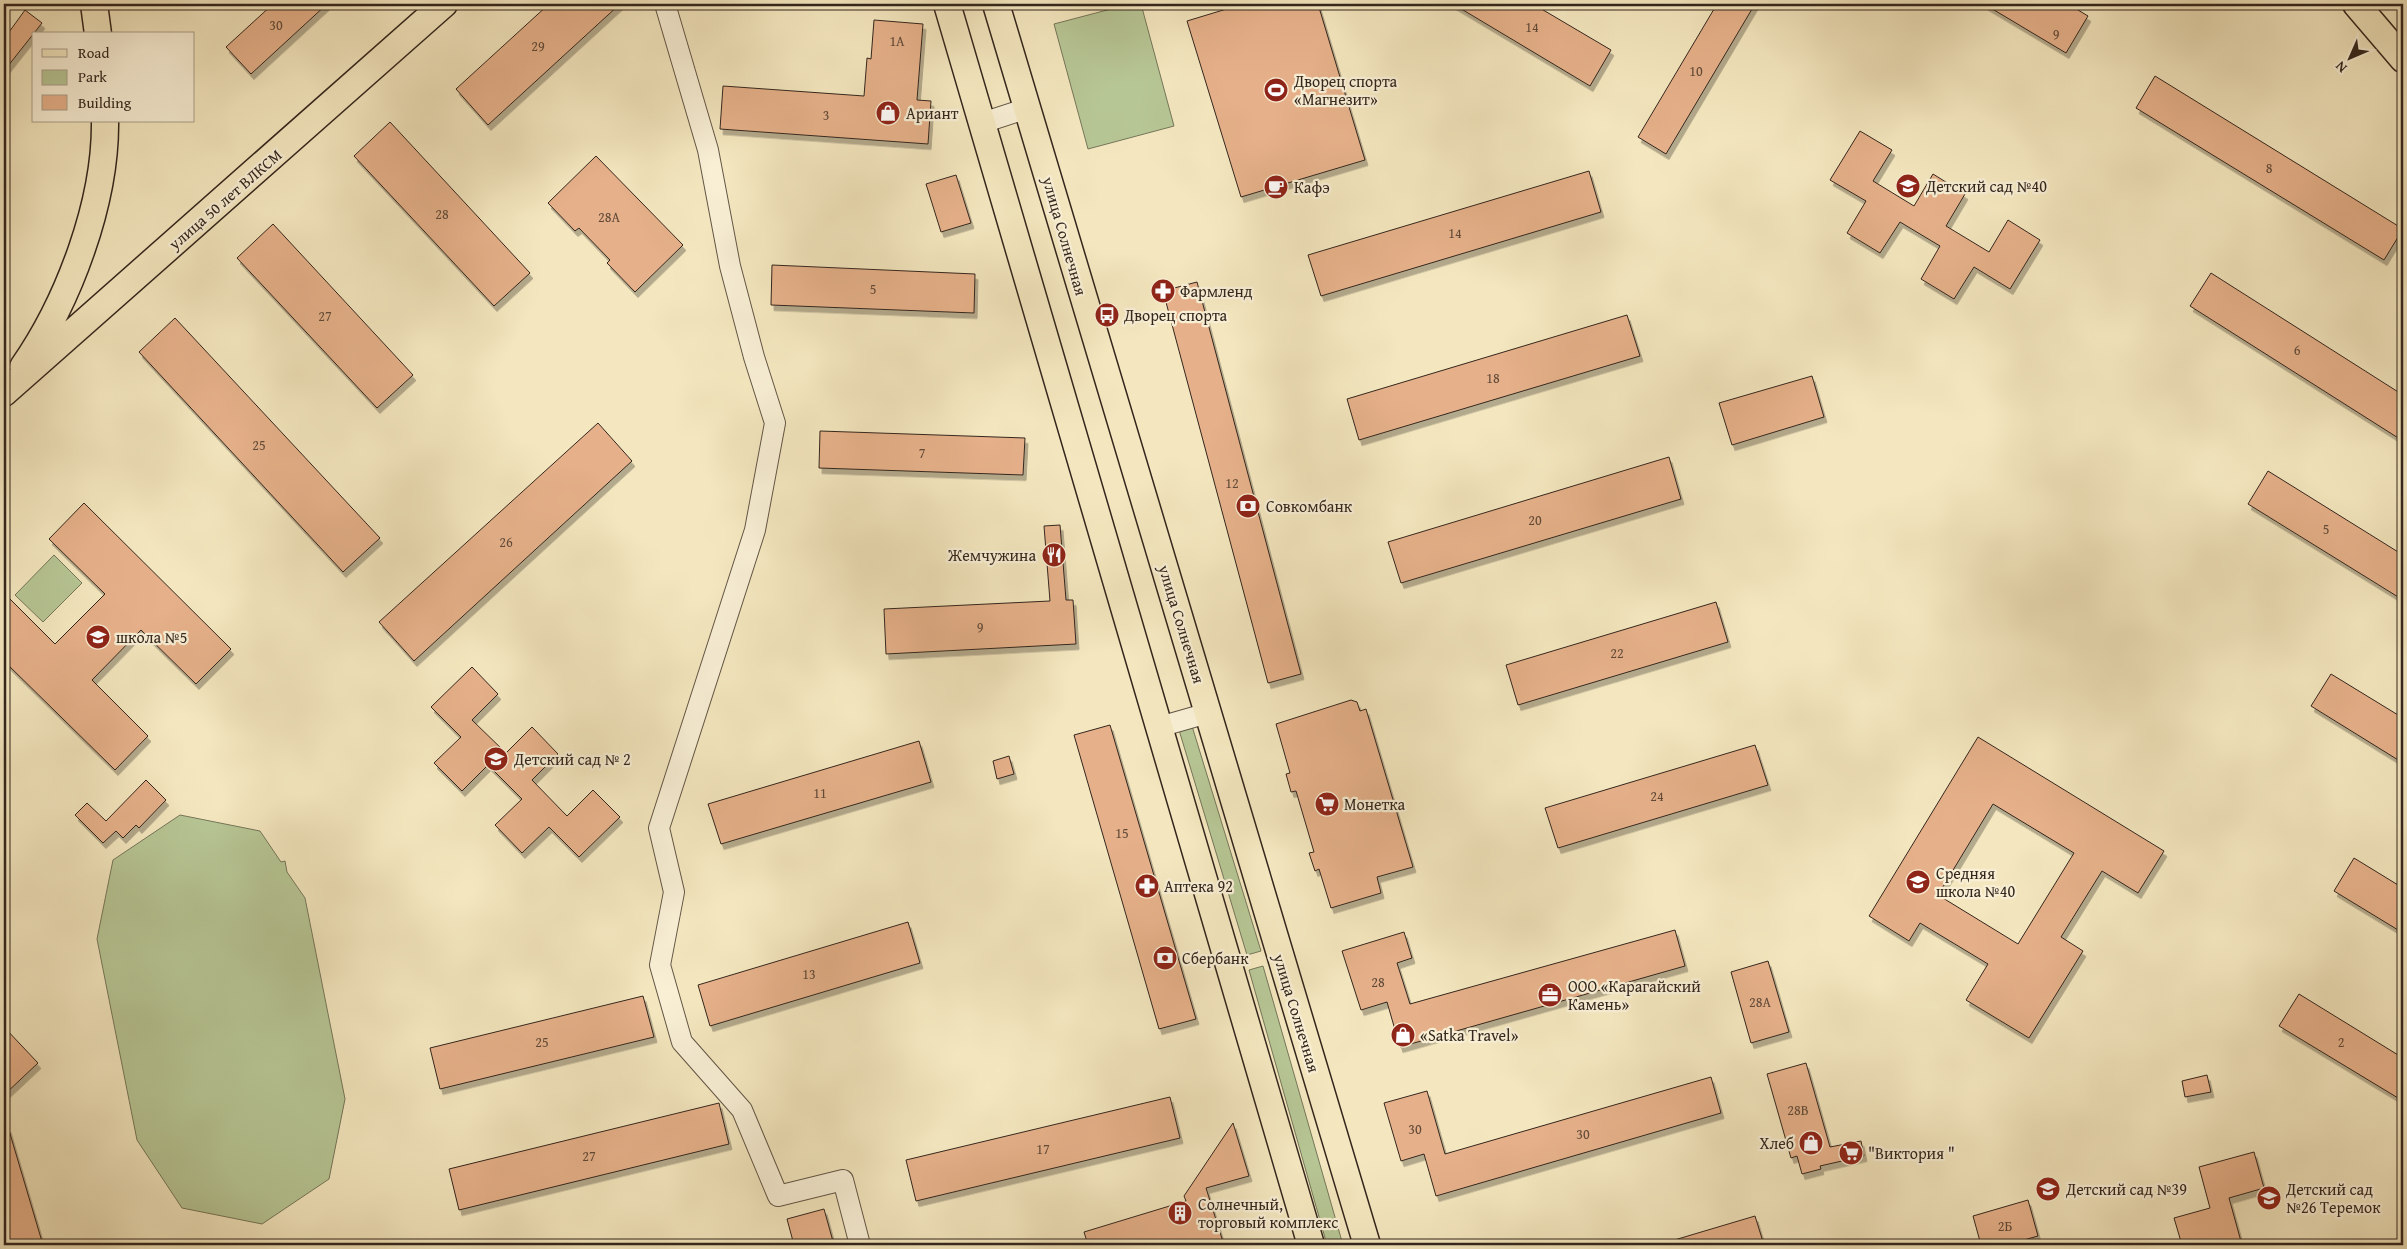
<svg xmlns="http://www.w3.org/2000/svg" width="2407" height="1249" viewBox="0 0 2407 1249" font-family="'Gentium Book Plus',serif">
	<defs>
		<filter id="shadow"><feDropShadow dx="3" dy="5.5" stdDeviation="0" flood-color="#0004"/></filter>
	</defs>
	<rect width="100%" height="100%" fill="#f4e7bf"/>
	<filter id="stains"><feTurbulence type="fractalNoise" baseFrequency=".004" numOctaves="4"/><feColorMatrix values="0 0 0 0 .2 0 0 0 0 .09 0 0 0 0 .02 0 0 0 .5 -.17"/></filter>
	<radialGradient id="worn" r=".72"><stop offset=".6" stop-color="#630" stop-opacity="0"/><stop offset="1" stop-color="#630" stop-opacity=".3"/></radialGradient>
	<!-- green -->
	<path fill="#b7c695" stroke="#757659" d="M1130 4H1141L1174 126 1088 149 1054 24Z
		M54 555 82 583 43 622 15 595Z
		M1192 726 1261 951 1247 955 1179 730Z
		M180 815 260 831 281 862 285 861 287 872 305 898 345 1099 329 1179 262 1224 182 1208 137 1140 97 939 113 860Z
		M1263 966 1343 1245H1327L1249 970Z"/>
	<!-- building -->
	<path fill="#e6b18a" stroke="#33261d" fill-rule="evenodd" filter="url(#shadow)" d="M273 4H327L251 74 226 47Z
		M549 4H620L488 125 456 89Z
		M1243 4H1318L1365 160 1241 197 1187 21Z
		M1453 4H1533L1611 50 1590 86Z
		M1717 4H1755L1666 154 1638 137Z
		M1984 4H2068L2088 16 2066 53Z
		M25 10 42 23 4 71V39Z
		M874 20 923 24 917 100 931 101 928 144 720 129 723 86 864 96 867 58 871 59Z
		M2155 76 2403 229 2384 260 2136 108Z
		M390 122 530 273 494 306 354 156Z
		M1860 131 1892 150 1873 181 1914 206 1933 174 1965 194 1946 226 1989 252 2008 220 2040 240 2010 289 1974 267 1954 299 1921 279 1940 246 1900 222 1880 253 1847 233 1866 201 1830 180Z
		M596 156 683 245 635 292 607 263 610 260 579 228 575 231 548 203Z
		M1589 171 1601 212 1321 296 1308 255Z
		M956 175 971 223 941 232 926 184Z
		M273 224 413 375 377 408 237 258Z
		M772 265 975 274 974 313 771 305Z
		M2211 273 2403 395V441L2190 306Z
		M1197 282 1301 674 1268 683 1163 291Z
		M1627 315 1640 356 1359 440 1347 399Z
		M175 318 380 538 343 572 139 352Z
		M1812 376 1824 417 1732 445 1719 403Z
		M598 423 632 461 414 661 379 622Z
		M820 431 1025 438 1023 475 819 468Z
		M1669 457 1681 499 1401 583 1388 542Z
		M2268 471 2403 555V600L2248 504Z
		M84 503 231 649 196 684 141 630 92 680 148 736 115 770 4 661V593L55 644 105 594 49 539Z
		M1060 525 1066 600H1073L1076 644 886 654 884 609 1050 601 1044 526Z
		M1716 602 1728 642 1518 705 1506 665Z
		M472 667 498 694 472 720 506 753 532 727 558 754 532 780 567 816 593 790 620 817 579 857 549 827 522 853 495 825 522 799 488 765 462 791 434 763 461 737 431 707Z
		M2331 674 2403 718V763L2311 706Z
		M1351 700 1357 702 1360 711 1366 709 1413 867 1377 877 1381 893 1331 908 1319 869 1315 871 1309 853 1314 852 1296 791 1291 792 1286 774 1290 773 1276 724Z
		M1110 725 1196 1019 1159 1029 1074 735Z
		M1978 737 2164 851 2138 893 2102 871 2061 937 2083 951 2029 1038 1966 1000 1988 964 1920 923 1909 941 1869 916ZM1993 804 2074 853 2018 944 1938 895Z
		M919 741 931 782 721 844 708 804Z
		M1755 745 1768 785 1558 848 1545 808Z
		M1009 756 1014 774 997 779 993 761Z
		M146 780 166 800 139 828 136 825 123 838 116 831 103 843 75 815 87 803 106 821Z
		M2354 858 2403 888V933L2334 891Z
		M908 922 920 963 710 1026 698 985Z
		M1675 930 1685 966 1400 1047 1387 1002 1361 1010 1342 951 1404 932 1412 958 1397 963 1410 1004Z
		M1768 961 1789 1032 1751 1043 1731 972Z
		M2299 994 2403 1058V1101L2279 1026Z
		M643 996 654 1037 440 1089 430 1048Z
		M4 1027 38 1063 4 1095Z
		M1806 1063 1830 1147 1861 1141 1864 1156 1820 1166 1821 1169 1802 1174 1797 1156 1791 1158 1767 1074Z
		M2207 1075 2211 1092 2185 1097 2182 1081Z
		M1711 1077 1721 1113 1436 1196 1424 1154 1401 1161 1384 1103 1427 1091 1445 1154Z
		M1170 1097 1180 1138 916 1201 906 1160Z
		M719 1103 729 1144 459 1210 449 1169Z
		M1233 1123 1249 1176 1206 1188 1224 1245H1088L1084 1232 1186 1201 1184 1196Z
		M4 1127H8L43 1245H4Z
		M2254 1152 2264 1188 2229 1198 2242 1245H2182L2174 1218 2210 1208 2199 1167Z
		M2028 1200 2038 1236 2006 1245H1981L1973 1216Z
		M824 1209 834 1245H794L787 1219Z
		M1755 1216 1764 1245H1672L1671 1241Z"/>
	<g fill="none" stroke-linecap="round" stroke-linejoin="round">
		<defs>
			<path id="minor" d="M665 4 708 150 730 266 754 357 775 423 755 530 659 828 674 892 660 965 682 1042 742 1110 778 1196 843 1180 860 1245
				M982 123 1028 108
				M1159 727 1208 713"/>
			<path id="major" d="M94 4 98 34
				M947 4 1311 1245
				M996 4 1367 1245
				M2356 4 2403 59
				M23 367C69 301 106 202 105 121
				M4 393 444 4"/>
		</defs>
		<!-- minor casing -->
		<use href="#minor" stroke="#635646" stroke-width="22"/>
		<!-- major casing -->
		<use href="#major" stroke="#33261d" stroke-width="29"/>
		<!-- minor -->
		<use href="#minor" stroke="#f8efd5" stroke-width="20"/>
		<!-- major -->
		<use href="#major" stroke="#f4e7bf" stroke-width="26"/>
	</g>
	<!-- icons -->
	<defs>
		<symbol id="stadium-disc" viewBox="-11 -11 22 22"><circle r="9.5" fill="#8f2418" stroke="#f8efd5"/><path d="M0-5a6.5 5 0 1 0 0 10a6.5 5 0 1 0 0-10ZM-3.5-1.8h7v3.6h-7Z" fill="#fff"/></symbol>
		<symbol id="shop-disc" viewBox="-11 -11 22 22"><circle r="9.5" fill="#8f2418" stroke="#f8efd5"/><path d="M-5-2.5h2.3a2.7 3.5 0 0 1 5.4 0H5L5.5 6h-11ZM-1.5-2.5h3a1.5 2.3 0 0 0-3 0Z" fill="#fff"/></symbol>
		<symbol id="school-disc" viewBox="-11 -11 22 22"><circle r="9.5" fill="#8f2418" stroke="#f8efd5"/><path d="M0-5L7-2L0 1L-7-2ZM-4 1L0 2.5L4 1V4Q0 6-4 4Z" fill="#fff"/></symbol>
		<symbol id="cafe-disc" viewBox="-11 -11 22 22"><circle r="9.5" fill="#8f2418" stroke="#f8efd5"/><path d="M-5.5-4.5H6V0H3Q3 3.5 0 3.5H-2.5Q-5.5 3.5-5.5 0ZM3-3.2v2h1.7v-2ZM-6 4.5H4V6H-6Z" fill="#fff"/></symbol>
		<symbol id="pharmacy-disc" viewBox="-11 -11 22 22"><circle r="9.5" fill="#8f2418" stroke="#f8efd5"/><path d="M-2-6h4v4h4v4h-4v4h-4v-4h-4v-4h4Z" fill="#fff"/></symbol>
		<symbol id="bus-disc" viewBox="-11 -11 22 22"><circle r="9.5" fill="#8f2418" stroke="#f8efd5"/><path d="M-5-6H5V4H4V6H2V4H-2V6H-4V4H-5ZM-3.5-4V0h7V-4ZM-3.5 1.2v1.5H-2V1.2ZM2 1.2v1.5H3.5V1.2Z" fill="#fff"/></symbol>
		<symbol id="bank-disc" viewBox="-11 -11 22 22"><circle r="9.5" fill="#8f2418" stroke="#f8efd5"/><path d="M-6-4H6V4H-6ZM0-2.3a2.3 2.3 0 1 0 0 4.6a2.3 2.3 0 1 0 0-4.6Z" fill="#fff"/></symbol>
		<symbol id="restaurant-disc" viewBox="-11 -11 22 22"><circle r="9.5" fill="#8f2418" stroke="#f8efd5"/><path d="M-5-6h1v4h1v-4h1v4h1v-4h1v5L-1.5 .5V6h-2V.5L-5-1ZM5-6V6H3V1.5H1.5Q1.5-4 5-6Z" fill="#fff"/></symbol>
		<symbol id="supermarket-disc" viewBox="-11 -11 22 22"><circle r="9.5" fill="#8f2418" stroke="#f8efd5"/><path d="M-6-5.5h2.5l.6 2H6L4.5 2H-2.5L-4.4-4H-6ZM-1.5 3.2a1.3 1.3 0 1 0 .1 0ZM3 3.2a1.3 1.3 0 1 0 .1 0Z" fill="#fff"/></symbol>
		<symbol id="office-disc" viewBox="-11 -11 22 22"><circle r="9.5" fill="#8f2418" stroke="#f8efd5"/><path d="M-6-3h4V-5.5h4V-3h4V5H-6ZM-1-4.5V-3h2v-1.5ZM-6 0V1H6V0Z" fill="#fff"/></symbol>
		<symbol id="building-disc" viewBox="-11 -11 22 22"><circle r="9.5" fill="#8f2418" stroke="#f8efd5"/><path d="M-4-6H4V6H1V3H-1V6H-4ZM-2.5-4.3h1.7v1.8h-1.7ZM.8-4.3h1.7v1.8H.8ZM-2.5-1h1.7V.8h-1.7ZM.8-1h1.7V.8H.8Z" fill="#fff"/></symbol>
	</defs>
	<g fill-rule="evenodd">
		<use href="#stadium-disc" x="1262" y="76" width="28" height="28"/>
		<use href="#shop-disc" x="874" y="99" width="28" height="28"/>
		<use href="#school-disc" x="1894" y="172" width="28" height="28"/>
		<use href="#cafe-disc" x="1262" y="173" width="28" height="28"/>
		<use href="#pharmacy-disc" x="1149" y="277" width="28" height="28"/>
		<use href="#bus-disc" x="1093" y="301" width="28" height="28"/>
		<use href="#bank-disc" x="1234" y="492" width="28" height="28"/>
		<use href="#restaurant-disc" x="1040" y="541" width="28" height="28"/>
		<use href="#school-disc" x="84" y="623" width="28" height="28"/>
		<use href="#school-disc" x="482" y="745" width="28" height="28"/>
		<use href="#supermarket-disc" x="1313" y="790" width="28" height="28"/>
		<use href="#school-disc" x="1904" y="868" width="28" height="28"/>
		<use href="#pharmacy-disc" x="1133" y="872" width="28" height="28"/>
		<use href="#bank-disc" x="1151" y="944" width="28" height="28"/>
		<use href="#office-disc" x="1536" y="981" width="28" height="28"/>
		<use href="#shop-disc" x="1389" y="1021" width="28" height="28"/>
		<use href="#shop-disc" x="1797" y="1129" width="28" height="28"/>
		<use href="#supermarket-disc" x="1837" y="1139" width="28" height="28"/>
		<use href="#school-disc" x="2034" y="1175" width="28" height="28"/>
		<use href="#school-disc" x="2255" y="1184" width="28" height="28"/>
		<use href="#building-disc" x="1166" y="1199" width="28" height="28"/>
	</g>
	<g text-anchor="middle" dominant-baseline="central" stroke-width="4.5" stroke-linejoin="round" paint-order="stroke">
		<!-- number labels -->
		<g font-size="14" fill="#604938">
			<text x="276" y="25">30</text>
			<text x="1532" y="27">14</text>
			<text x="2056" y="34">9</text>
			<text x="897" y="41">1А</text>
			<text x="538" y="46">29</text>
			<text x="1696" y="71">10</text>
			<text x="826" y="115">3</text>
			<text x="2269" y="168">8</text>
			<text x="442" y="214">28</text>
			<text x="609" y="217">28А</text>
			<text x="1455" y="233">14</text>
			<text x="873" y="289">5</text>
			<text x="325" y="316">27</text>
			<text x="2297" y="350">6</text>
			<text x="1493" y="378">18</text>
			<text x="259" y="445">25</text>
			<text x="922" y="453">7</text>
			<text x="1232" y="483">12</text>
			<text x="1535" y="520">20</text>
			<text x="2326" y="529">5</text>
			<text x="506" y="542">26</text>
			<text x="980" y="627">9</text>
			<text x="1617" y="653">22</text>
			<text x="820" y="793">11</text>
			<text x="1657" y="796">24</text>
			<text x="1122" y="833">15</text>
			<text x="809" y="974">13</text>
			<text x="1378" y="982">28</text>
			<text x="1760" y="1002">28А</text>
			<text x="542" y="1042">25</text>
			<text x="2341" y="1042">2</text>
			<text x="1798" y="1110">28В</text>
			<text x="1415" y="1129">30</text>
			<text x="1583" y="1134">30</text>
			<text x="1043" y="1149">17</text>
			<text x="589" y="1156">27</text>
			<text x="2005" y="1226">2Б</text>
		</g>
		<!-- poi labels -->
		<g font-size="16" fill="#33261d" stroke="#f8efd5" text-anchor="start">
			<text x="1294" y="81">Дворец спорта<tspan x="1294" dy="18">«Магнезит»</tspan></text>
			<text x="906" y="113">Ариант</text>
			<text x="1926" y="186">Детский сад №40</text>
			<text x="1294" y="187">Кафэ</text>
			<text x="1180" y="291">Фармленд</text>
			<text x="1124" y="315">Дворец спорта</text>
			<text x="1266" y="506">Совкомбанк</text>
			<text x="1036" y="555" text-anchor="end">Жемчужина</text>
			<text x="116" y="637">школа №5</text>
			<text x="514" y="759">Детский сад № 2</text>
			<text x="1344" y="804">Монетка</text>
			<text x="1936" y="873">Средняя<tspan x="1936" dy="18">школа №40</tspan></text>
			<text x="1164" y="886">Аптека 92</text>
			<text x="1182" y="958">Сбербанк</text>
			<text x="1568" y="986">ООО «Карагайский<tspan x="1568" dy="18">Камень»</tspan></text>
			<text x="1420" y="1035">«Satka Travel»</text>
			<text x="1794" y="1143" text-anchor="end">Хлеб</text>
			<text x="1868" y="1153">"Виктория "</text>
			<text x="2066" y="1189">Детский сад №39</text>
			<text x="2286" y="1189">Детский сад<tspan x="2286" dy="18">№26 Теремок</tspan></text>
			<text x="1198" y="1204">Солнечный,<tspan x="1198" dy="18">торговый комплекс</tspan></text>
		</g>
		<!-- street labels -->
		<g font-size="16" fill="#33261d" stroke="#f8efd5">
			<text transform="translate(225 199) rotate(-41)">улица 50 лет ВЛКСМ</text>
			<text transform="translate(1065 236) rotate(74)">улица Солнечная</text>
			<text transform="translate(1182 624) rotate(73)">улица Солнечная</text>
			<text transform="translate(1297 1013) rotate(73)">улица Солнечная</text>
		</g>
	</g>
	<!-- margin -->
	<rect width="2407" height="1249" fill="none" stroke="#f4e7bf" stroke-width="20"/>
	<rect x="5" y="5" width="2397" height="1239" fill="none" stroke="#33261d" stroke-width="2.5"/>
	<rect x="10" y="10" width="2387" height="1229" fill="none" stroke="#33261d"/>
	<!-- legend -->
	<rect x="32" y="32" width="162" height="90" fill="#f8efd5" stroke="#a99f8b"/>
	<rect x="42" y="49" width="25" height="8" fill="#f4e7bf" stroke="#a99f8b"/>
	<text x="78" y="58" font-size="15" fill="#33261d">Road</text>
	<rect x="42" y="70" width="25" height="15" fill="#b7c695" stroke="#a99f8b"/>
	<text x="78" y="82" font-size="15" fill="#33261d">Park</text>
	<rect x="42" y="95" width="25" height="15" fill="#e6b18a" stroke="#a99f8b"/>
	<text x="78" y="108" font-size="15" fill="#33261d">Building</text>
	<!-- north arrow -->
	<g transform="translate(2350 58) rotate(225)" stroke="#f8efd5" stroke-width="4" paint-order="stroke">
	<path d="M0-4L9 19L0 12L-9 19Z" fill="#33261d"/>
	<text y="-8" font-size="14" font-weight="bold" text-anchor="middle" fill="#33261d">N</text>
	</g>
	<rect width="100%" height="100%" filter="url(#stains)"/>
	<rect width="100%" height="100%" fill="url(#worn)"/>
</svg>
